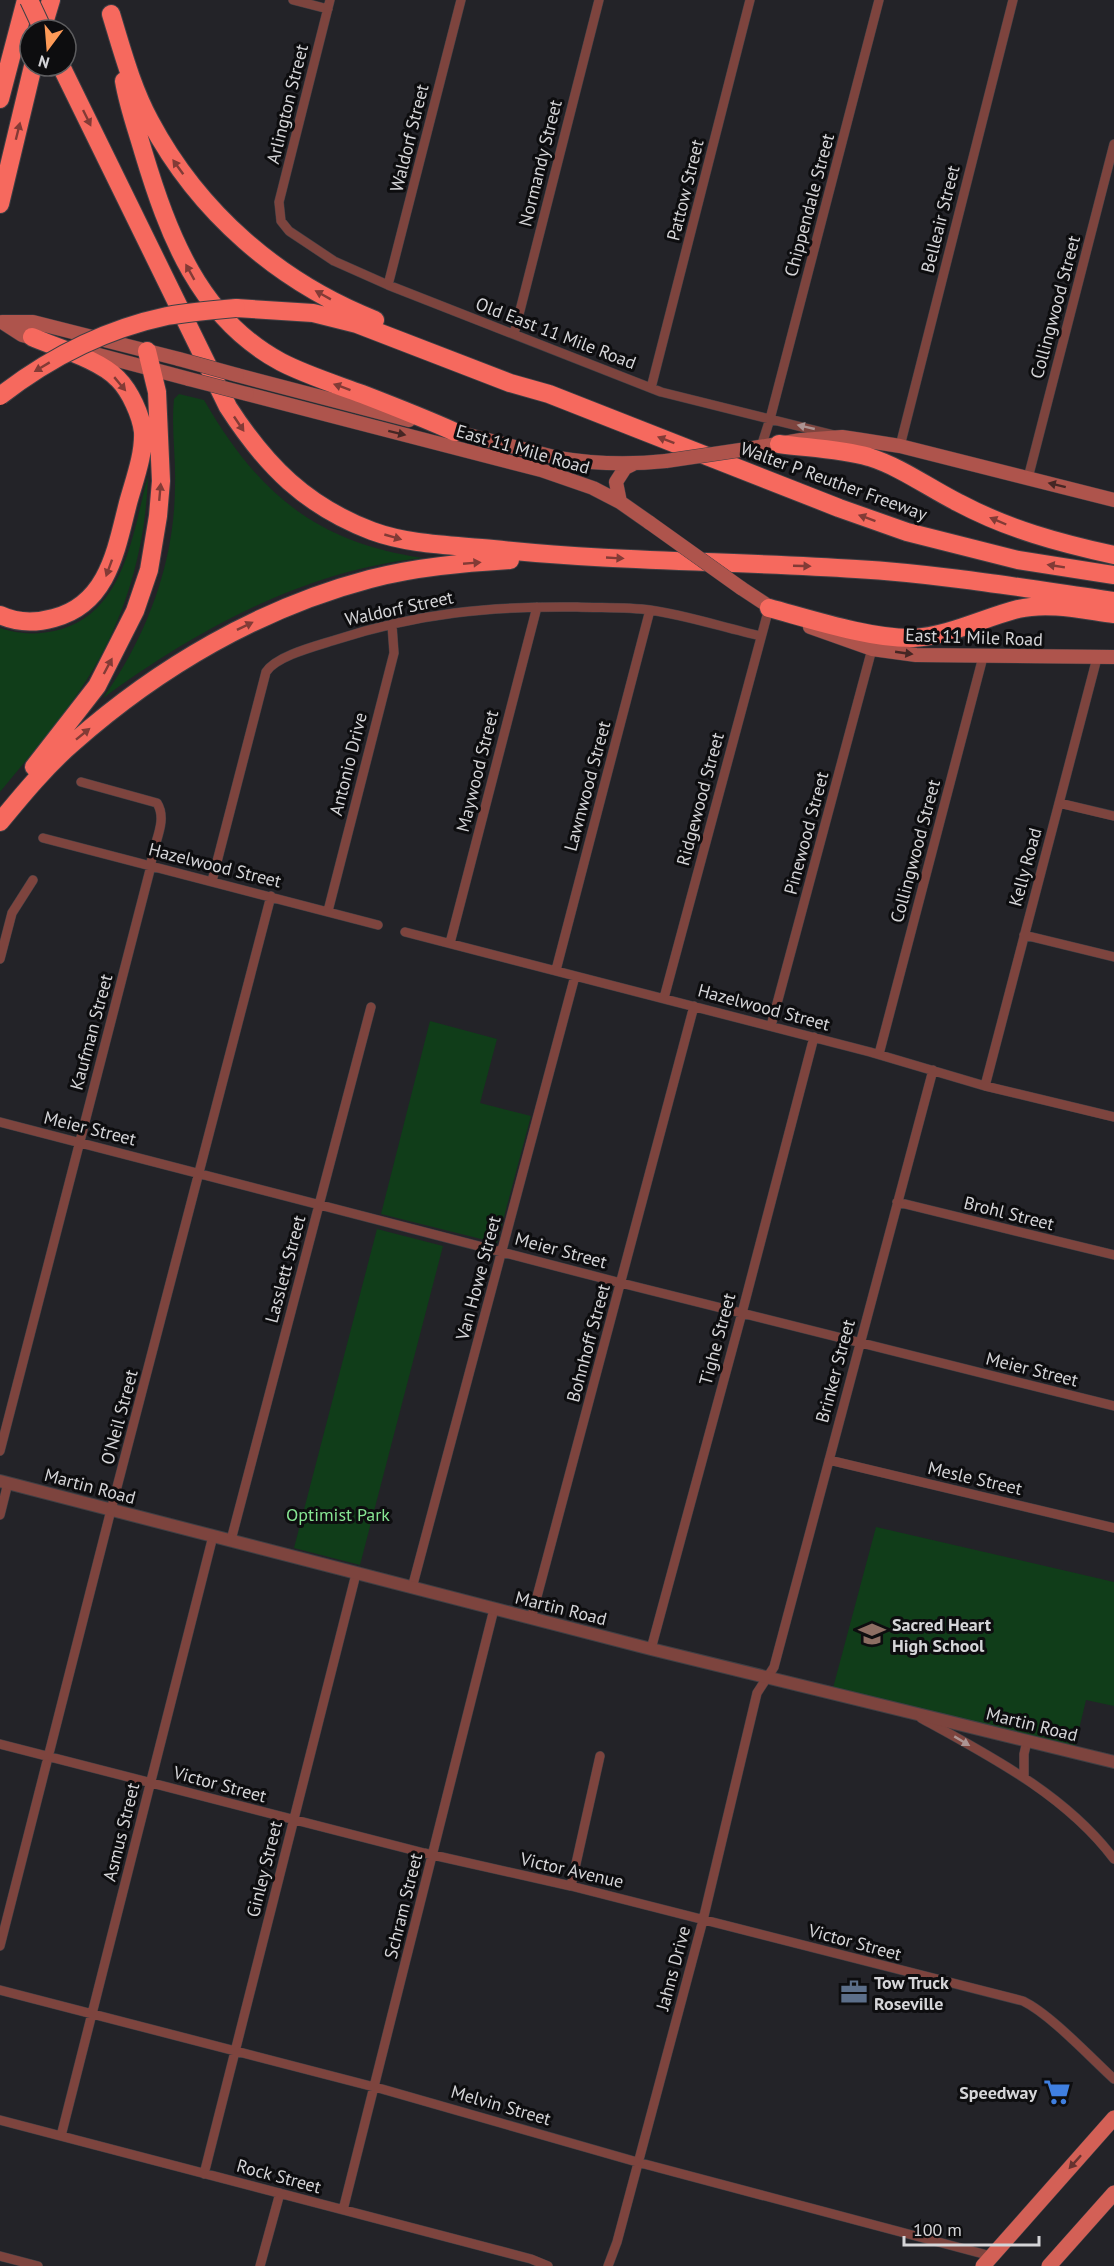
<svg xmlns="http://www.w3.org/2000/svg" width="1114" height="2266" viewBox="0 0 1114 2266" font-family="'PT Sans',sans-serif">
	<rect width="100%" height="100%" fill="#232328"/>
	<!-- green -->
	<path fill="#103d19" d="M179 394 204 400C258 493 315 542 423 558 305 570 198 629 103 698 147 636 175 562 175 485 176 456 171 428 174 399Z
		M148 476C146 543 128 610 94 668 68 712 32 753 0 792V628C17 634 36 635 54 631 125 616 132 534 148 476Z
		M430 1021 497 1039 480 1103 531 1116 497 1243 381 1214Z
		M377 1229 443 1246 360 1565 294 1548Z
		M876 1527 1114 1582V1706L1086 1700 1075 1746 833 1688Z"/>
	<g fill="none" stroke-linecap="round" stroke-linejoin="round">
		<defs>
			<path id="minor" d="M293 0 328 9
				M330 0 279 202 281 221 289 231 334 261 388 285 661 392 834 435
				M388 285 461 0
				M514 334 599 0
				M651 388 750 0
				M900 446 1013 0
				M761 447 770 419 879 0
				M1028 478 1114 144
				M1059 803 1114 816
				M43 838 378 925
				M212 881 266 672C276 656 316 646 335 640 418 613 490 606 577 607 601 608 627 607 650 610 686 615 725 628 761 636
				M328 911 394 653 392 625
				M405 932 870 1052 985 1086 1114 1117
				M1024 935 1114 957
				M450 943 537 607
				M0 959 12 913 33 880
				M556 970 650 610
				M664 998 769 608
				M771 1026 872 649
				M879 1054 983 657
				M985 1086 1097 658
				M0 1122 621 1283 1114 1406
				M897 1202 1114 1255
				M0 1451 151 866C151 846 169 822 157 803L81 782
				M829 1460 1114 1528
				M0 1515 8 1483
				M231 1540 371 1007
				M412 1588 575 976
				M531 1619 694 1006
				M651 1649 742 1313 814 1037
				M921 1718C990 1756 1066 1795 1114 1859
				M0 1744 424 1853 571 1886 1023 2001C1050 2014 1090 2057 1114 2079
				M1024 1777V1754L1027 1741
				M571 1886 600 1756
				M0 1946 111 1510 271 896
				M0 1990 382 2089 637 2162 991 2256
				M0 2120 531 2259 548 2266
				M61 2136 213 1536
				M204 2174 356 1574
				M343 2210 494 1609
				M0 2256 38 2266
				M260 2266 280 2193
				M608 2266 617 2242 703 1920 757 1693 774 1667 933 1070"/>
			<path id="tertiary" d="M0 1481 651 1649 1114 1762"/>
			<path id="secondary" d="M2 322 22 335 41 340
				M2 322H33L179 359
				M80 350 189 379
				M237 375 409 420
				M247 394 541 470 593 488 620 502 650 523
				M445 429 558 458C594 464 629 465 666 461
				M747 449 801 440 842 437 862 440 900 446 1114 500
				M620 502 616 482 625 468 633 464
				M741 588 776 611
				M810 627 872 649 916 655 1114 657"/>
			<path id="primary" d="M983 2266 1114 2118
				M1049 2266 1114 2193"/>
			<path id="motorway" d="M111 14C122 50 132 88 150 121 199 213 279 282 375 320
				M42 30 51 0
				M61 66 228 407C266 466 306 506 372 531 410 545 453 545 493 549 614 562 735 561 856 569 942 574 1029 589 1114 601
				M124 81C128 105 136 127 143 151 168 234 199 318 281 362 306 375 335 384 362 394 393 406 424 418 455 432
				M0 99 26 0
				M0 204 33 66
				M236 308 313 313 357 324 510 383 549 394 839 508 907 532 1018 560 1114 575
				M779 444C809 448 840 449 869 457 901 467 929 488 959 503 1008 529 1059 543 1114 555
				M769 608C810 619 871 639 913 638 949 636 983 618 1018 609 1049 602 1083 610 1114 614
				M0 615C17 623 36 623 54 618 108 604 116 550 128 503 134 481 144 455 143 432 141 415 130 391 118 379 99 359 57 348 32 337
				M34 767 97 686 135 611 149 570 158 516 161 481 157 392 147 351
				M0 822C23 794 47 765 74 742 159 667 260 608 370 579 416 567 463 563 510 560"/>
		</defs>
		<!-- minor casing -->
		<use href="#minor" stroke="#3f3f44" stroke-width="10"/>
		<!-- tertiary casing -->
		<use href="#tertiary" stroke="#3f3f44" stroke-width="14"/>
		<!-- secondary casing -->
		<use href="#secondary" stroke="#3f3f44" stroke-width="15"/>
		<!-- primary casing -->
		<use href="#primary" stroke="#3f3f44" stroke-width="16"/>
		<!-- motorway casing -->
		<use href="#motorway" stroke="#3f3f44" stroke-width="20"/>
		<!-- minor -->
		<use href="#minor" stroke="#7d443e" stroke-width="9"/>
		<!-- tertiary -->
		<use href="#tertiary" stroke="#7d443e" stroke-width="12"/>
		<!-- secondary -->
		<use href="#secondary" stroke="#ae544c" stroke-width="14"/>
		<!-- primary -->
		<use href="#primary" stroke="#d36056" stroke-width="15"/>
		<!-- motorway -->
		<use href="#motorway" stroke="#f6695e" stroke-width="18"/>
		<defs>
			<path id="secondary-bridge" d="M179 359 237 375
				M189 379 247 394
				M666 461 747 449
				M650 523 741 588"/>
			<path id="motorway-bridge" d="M29 0 43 30
				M0 396C49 358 106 329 167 316 190 312 213 310 236 308"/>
		</defs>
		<!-- secondary-bridge casing -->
		<use href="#secondary-bridge" stroke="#3f3f44" stroke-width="15" stroke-linecap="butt"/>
		<!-- motorway-bridge casing -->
		<use href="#motorway-bridge" stroke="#3f3f44" stroke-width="20" stroke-linecap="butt"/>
		<!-- secondary-bridge -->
		<use href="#secondary-bridge" stroke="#ae544c" stroke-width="14"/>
		<!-- motorway-bridge -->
		<use href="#motorway-bridge" stroke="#f6695e" stroke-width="18"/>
	</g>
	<!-- one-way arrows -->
	<defs><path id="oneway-solid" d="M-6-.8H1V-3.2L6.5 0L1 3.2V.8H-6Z" transform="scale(1.5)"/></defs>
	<g fill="#823b36">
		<use href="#oneway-solid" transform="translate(87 118) rotate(64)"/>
		<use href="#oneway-solid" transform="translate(18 131) rotate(-76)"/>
		<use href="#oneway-solid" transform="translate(178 167) rotate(-126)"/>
		<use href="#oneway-solid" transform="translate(190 272) rotate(-119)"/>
		<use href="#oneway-solid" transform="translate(323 295) rotate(-151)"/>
		<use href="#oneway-solid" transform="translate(42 367) rotate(149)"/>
		<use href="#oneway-solid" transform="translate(120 384) rotate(50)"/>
		<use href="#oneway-solid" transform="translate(342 387) rotate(-160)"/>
		<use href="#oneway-solid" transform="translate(239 424) rotate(56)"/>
		<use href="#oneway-solid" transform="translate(666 440) rotate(-159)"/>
		<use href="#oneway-solid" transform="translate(160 492) rotate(-85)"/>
		<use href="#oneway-solid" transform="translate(867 518) rotate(-160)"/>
		<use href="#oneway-solid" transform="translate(998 521) rotate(-157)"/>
		<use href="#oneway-solid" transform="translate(393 537) rotate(16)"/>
		<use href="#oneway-solid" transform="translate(615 558) rotate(3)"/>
		<use href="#oneway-solid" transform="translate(472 563) rotate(-5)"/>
		<use href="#oneway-solid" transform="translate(802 566) rotate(2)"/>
		<use href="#oneway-solid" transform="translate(1056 566) rotate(-171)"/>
		<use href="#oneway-solid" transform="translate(109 568) rotate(110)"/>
		<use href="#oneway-solid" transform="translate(245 626) rotate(-26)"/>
		<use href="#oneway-solid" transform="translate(108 666) rotate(-62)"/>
		<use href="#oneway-solid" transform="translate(83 734) rotate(-39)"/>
	</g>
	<g fill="#ad9493">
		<use href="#oneway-solid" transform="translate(806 427) rotate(-167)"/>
		<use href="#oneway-solid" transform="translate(962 1741) rotate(31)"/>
	</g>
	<g fill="#452624">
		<use href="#oneway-solid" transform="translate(397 433) rotate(14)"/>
		<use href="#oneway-solid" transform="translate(1057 485) rotate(-166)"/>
		<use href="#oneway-solid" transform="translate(904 653) rotate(8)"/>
	</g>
	<use fill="#66322f" href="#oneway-solid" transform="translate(1075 2162) rotate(132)"/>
	<!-- icons -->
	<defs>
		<symbol id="school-bare" viewBox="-9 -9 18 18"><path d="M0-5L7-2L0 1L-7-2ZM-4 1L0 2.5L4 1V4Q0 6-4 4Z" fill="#8d6e63" stroke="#0d0d0f" stroke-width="2.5" paint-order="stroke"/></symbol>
		<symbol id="office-bare" viewBox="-9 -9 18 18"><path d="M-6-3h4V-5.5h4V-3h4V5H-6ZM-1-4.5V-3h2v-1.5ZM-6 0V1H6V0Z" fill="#5c6f8a" stroke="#0d0d0f" stroke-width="2.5" paint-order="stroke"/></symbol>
		<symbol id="supermarket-bare" viewBox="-9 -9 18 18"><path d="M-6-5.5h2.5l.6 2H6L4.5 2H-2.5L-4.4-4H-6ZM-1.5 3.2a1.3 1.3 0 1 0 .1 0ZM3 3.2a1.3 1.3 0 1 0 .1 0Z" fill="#3f7fe0" stroke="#0d0d0f" stroke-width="2.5" paint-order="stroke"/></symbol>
	</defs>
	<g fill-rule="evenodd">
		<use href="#school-bare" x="853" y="1615" width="38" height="38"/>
		<use href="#office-bare" x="835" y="1973" width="38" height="38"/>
		<use href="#supermarket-bare" x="1038" y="2073" width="38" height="38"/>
	</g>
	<g text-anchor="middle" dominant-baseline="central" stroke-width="6" stroke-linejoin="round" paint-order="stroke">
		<!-- street labels -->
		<g font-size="18" fill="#d5d5d8" stroke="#0d0d0f">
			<text transform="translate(287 104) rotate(-76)">Arlington Street</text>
			<text transform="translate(409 138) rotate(-76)">Waldorf Street</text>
			<text transform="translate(540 163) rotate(-76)">Normandy Street</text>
			<text transform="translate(685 190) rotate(-76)">Pattow Street</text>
			<text transform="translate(809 205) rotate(-75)">Chippendale Street</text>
			<text transform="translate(940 219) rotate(-76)">Belleair Street</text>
			<text transform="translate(1055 307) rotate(-75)">Collingwood Street</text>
			<text transform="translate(556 333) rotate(21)">Old East 11 Mile Road</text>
			<text transform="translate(523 449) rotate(16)">East 11 Mile Road</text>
			<text transform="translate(834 481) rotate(20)">Walter P Reuther Freeway</text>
			<text transform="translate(399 608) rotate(-12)">Waldorf Street</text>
			<text transform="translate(974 637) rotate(2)">East 11 Mile Road</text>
			<text transform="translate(348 764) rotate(-76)">Antonio Drive</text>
			<text transform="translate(477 771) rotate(-76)">Maywood Street</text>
			<text transform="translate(587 786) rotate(-75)">Lawnwood Street</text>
			<text transform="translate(700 799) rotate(-75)">Ridgewood Street</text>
			<text transform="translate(806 833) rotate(-75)">Pinewood Street</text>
			<text transform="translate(915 851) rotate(-75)">Collingwood Street</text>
			<text transform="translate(215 865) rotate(14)">Hazelwood Street</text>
			<text transform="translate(1025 867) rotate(-75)">Kelly Road</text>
			<text transform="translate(764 1007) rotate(15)">Hazelwood Street</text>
			<text transform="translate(91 1032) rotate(-75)">Kaufman Street</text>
			<text transform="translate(90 1128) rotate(14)">Meier Street</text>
			<text transform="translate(1009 1213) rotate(14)">Brohl Street</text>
			<text transform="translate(561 1250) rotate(15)">Meier Street</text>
			<text transform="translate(285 1269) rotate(-75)">Lasslett Street</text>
			<text transform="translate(478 1278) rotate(-75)">Van Howe Street</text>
			<text transform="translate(717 1339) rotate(-75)">Tighe Street</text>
			<text transform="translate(588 1343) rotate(-75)">Bohnhoff Street</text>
			<text transform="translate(1032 1369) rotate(14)">Meier Street</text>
			<text transform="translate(835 1371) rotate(-75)">Brinker Street</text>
			<text transform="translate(119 1417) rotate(-75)">O'Neil Street</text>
			<text transform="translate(975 1478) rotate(13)">Mesle Street</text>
			<text transform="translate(90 1486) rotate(15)">Martin Road</text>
			<text transform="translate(561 1608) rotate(14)">Martin Road</text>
			<text transform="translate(1032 1724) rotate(14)">Martin Road</text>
			<text transform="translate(220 1784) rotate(15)">Victor Street</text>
			<text transform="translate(121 1832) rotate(-76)">Asmus Street</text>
			<text transform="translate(264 1869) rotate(-76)">Ginley Street</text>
			<text transform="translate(572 1870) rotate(13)">Victor Avenue</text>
			<text transform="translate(403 1906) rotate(-76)">Schram Street</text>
			<text transform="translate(855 1942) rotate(15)">Victor Street</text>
			<text transform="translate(673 1968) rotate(-75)">Jahns Drive</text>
			<text transform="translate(501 2105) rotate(16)">Melvin Street</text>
			<text transform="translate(279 2176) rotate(15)">Rock Street</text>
		</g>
		<!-- park labels -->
		<g font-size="18" fill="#87e593" stroke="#0d0d0f">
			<text x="338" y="1514">Optimist Park</text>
		</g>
		<!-- poi labels -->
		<g font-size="18" font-weight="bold" fill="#d5d5d8" stroke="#0d0d0f" text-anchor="start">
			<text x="892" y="1624">Sacred Heart<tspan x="892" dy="21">High School</tspan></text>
			<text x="874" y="1982">Tow Truck<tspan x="874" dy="21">Roseville</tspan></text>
			<text x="1037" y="2092" text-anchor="end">Speedway</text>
		</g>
	</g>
	<!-- north arrow -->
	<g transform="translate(48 48) rotate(196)"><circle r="28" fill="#0d0d0f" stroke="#5d5d5f" stroke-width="1.5"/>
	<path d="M0-4.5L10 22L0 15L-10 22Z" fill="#fe9b58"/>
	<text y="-9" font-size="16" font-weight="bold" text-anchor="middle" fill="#d5d5d8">N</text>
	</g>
	<!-- scale -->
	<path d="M904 2236v9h135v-9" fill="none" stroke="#d5d5d8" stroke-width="3"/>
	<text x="913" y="2236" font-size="18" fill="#d5d5d8" stroke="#0d0d0f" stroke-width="4.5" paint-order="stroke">100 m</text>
</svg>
